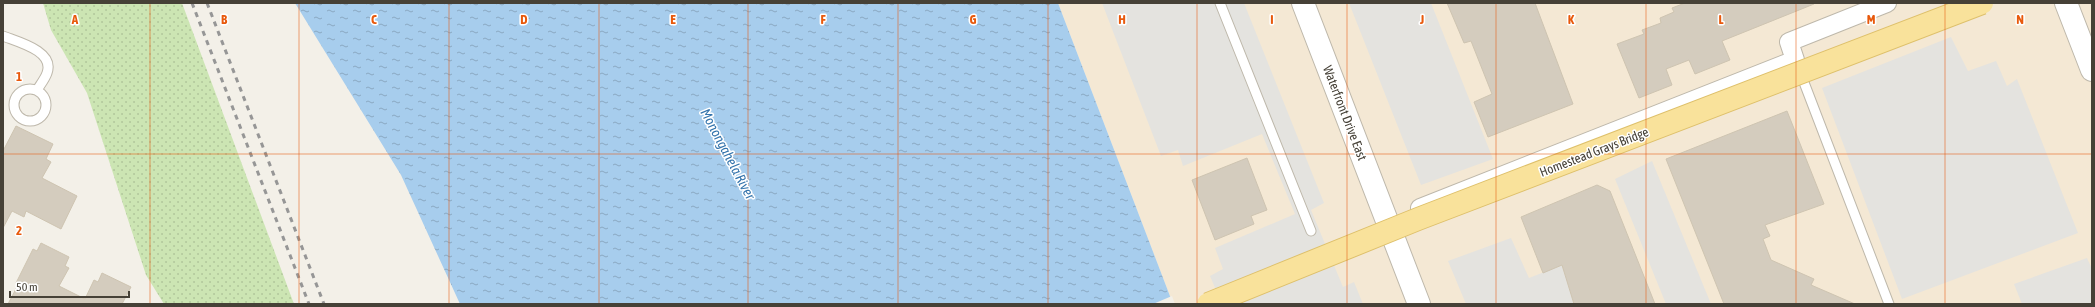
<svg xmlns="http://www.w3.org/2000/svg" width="2095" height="307" viewBox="0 0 2095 307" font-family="'Asap Condensed',sans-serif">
	<defs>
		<pattern id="grass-dots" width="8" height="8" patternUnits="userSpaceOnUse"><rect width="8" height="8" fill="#cce5b3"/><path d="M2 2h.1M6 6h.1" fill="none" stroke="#b1c69b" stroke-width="1.8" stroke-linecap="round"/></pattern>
		<pattern id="water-ripples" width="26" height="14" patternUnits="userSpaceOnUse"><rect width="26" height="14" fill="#a7cded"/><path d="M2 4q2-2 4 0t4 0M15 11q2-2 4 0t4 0" fill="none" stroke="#8aa8c1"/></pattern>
	</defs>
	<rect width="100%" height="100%" fill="#f3f0e8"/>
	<!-- commercial -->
	<path fill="#f4e8d4" d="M1058 3H2092V304H1173Z"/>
	<!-- grass -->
	<path fill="url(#grass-dots)" d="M43 3H182L294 304H164L146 275 87 93 51 30Z"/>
	<!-- parking -->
	<path fill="#e4e3df" d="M1102 3H1244L1324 203 1311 210 1343 287 1354 282 1363 304H1222L1210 276 1223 269 1215 248 1295 214 1262 134 1183 166 1178 150 1161 156Z
		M1349 3H1431L1493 159 1421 185Z
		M1951 37 1968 71 1996 61 2007 86 2017 79 2078 233 1902 299 1822 88Z
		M1652 161 1711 304H1666L1615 179Z
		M1511 238 1529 278 1562 265 1574 304H1466L1448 261Z
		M2087 258 2092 269V304H2022L2014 284Z"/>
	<!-- water -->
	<path fill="url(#water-ripples)" d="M295 3H1058L1173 304H460L401 175Z"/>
	<!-- pier -->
	<path fill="#f3f0e8" d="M1172 296 1175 304H1153Z"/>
	<!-- building -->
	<path fill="#d4ccbe" stroke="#cec4b1" d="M1447 3H1535L1573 104 1488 137 1474 102 1492 94 1471 41 1464 43Z
		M1685 3H1814V4L1722 41 1730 60 1695 74 1689 60 1666 69 1672 85 1639 98 1617 44 1644 34 1642 30 1661 23 1660 18 1674 12 1672 8Z
		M1787 111 1824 204 1765 225 1770 236 1763 239 1771 260 1814 279 1811 285 1855 304H1724L1666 159Z
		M16 126 53 144 46 159 51 162 42 178 77 196 61 229 26 211 24 217 12 211 3 228V151Z
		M1247 158 1267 210 1251 216 1254 224 1215 240 1192 180Z
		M1597 185 1610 191 1655 304H1574L1562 265 1543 273 1521 217Z
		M41 243 69 257 65 266 69 268 59 286 85 299 94 280 98 282 102 273 131 287 122 304H8L18 285 16 283 33 249 37 251Z"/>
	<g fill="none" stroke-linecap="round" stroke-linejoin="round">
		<defs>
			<path id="service" d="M1220 3 1311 231
				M3 36C18 42 55 51 47 73 45 79 40 85 37 90
				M1800 72 1889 304
				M14 105a16 16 0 1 1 32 0a16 16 0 1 1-32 0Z"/>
			<path id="minor" d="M1420 208 1795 60 1789 42 1887 3"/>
			<path id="tertiary" d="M1303 3 1419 304
				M2066 3 2092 70"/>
		</defs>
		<!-- service casing -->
		<use href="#service" stroke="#beb8ab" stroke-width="11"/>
		<!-- minor casing -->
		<use href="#minor" stroke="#beb8ab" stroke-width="20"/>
		<!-- tertiary casing -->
		<use href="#tertiary" stroke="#beb8ab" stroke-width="24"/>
		<!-- service -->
		<use href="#service" stroke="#fff" stroke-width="9"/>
		<!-- minor -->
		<use href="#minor" stroke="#fff" stroke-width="18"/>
		<!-- tertiary -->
		<use href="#tertiary" stroke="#fff" stroke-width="22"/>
		<!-- rail -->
		<path stroke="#969696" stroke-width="3" stroke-dasharray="5 5" stroke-linecap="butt" d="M192 3 309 304
			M207 3 324 304"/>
		<defs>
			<path id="primary-bridge" d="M1208 304 1418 219 1982 3"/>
		</defs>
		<!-- primary-bridge casing -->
		<use href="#primary-bridge" stroke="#dec06b" stroke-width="24" stroke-linecap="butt"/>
		<!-- primary-bridge -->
		<use href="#primary-bridge" stroke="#f9e29b" stroke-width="22"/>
	</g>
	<!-- grid -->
	<path fill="none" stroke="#e8590c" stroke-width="1" stroke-opacity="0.55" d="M150 3V304M299 3V304M449 3V304M599 3V304M748 3V304M898 3V304M1048 3V304M1197 3V304M1347 3V304M1496 3V304M1646 3V304M1796 3V304M1945 3V304M3 154H2092"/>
	<g text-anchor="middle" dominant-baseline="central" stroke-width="3" stroke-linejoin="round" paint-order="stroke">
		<!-- street labels -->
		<g font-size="13" fill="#464137" stroke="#fff">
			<text transform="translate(1345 113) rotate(69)">Waterfront Drive East</text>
			<text transform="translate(1594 152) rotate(-21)">Homestead Grays Bridge</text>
		</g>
		<!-- water labels -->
		<g font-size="14" font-style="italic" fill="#3575ad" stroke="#fff">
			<text transform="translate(728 154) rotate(62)">Monongahela River</text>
		</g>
	</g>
	<g font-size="13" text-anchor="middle" font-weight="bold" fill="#e8590c" stroke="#fff" stroke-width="3" stroke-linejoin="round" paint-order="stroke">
		<text x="75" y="24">A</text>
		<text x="224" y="24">B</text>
		<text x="374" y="24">C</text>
		<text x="524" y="24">D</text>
		<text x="673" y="24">E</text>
		<text x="823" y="24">F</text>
		<text x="973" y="24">G</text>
		<text x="1122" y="24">H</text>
		<text x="1272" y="24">I</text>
		<text x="1422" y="24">J</text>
		<text x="1571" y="24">K</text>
		<text x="1721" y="24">L</text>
		<text x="1871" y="24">M</text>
		<text x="2020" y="24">N</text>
		<text x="19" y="81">1</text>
		<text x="19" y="235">2</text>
	</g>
	<!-- border -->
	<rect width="2095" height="307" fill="none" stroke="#464137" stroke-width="8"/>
	<!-- scale -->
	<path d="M10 291v6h119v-6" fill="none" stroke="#464137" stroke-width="2"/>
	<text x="16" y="291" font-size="12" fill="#464137" stroke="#ffffff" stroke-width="3" paint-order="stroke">50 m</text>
</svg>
